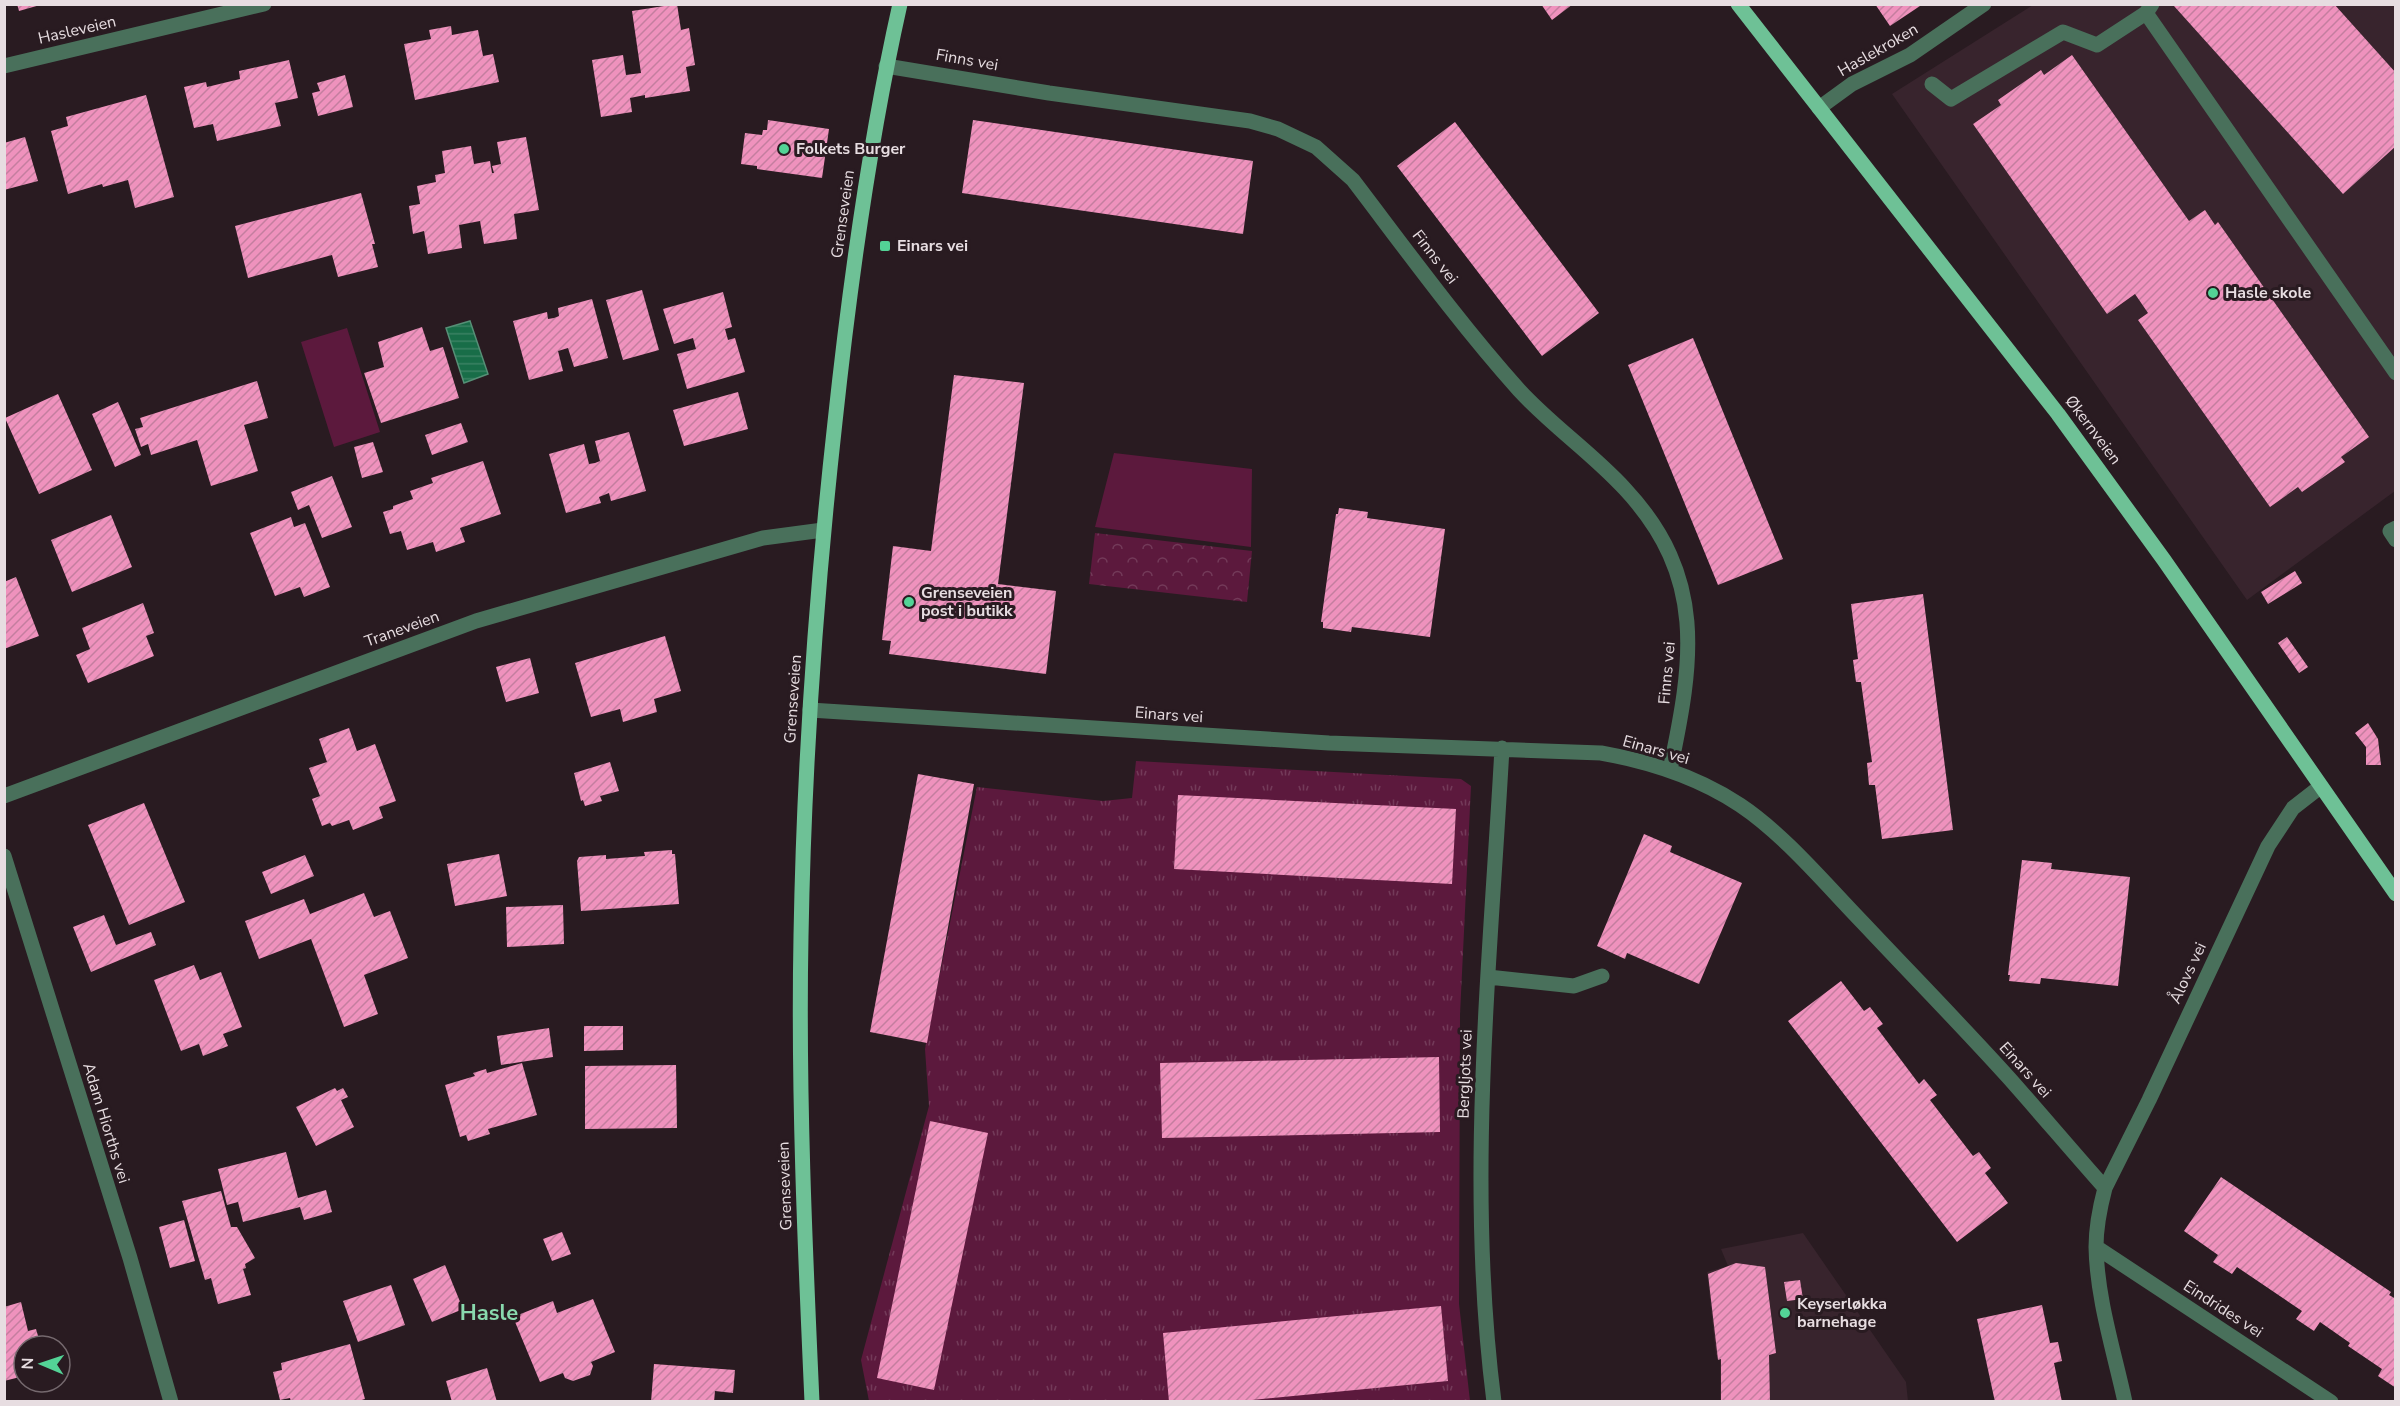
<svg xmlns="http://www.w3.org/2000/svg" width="2400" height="1406" viewBox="0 0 2400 1406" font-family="'Nunito Sans',sans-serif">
	<defs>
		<pattern id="grass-tufts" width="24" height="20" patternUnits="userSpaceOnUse" patternTransform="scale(1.5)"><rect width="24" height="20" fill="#5c193d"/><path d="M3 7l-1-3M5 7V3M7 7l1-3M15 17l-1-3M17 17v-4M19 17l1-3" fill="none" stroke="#733a59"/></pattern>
		<pattern id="park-crowns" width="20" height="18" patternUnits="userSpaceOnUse" patternTransform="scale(1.5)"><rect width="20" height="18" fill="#5c193d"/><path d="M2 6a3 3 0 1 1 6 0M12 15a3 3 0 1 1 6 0" fill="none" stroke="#733a59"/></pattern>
		<pattern id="water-rules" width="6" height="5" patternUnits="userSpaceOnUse" patternTransform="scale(1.5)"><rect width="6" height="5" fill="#186d48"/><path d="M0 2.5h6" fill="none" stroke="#3a8162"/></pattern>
		<pattern id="building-hatch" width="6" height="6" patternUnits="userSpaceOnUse" patternTransform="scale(1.5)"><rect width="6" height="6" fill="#ef92bd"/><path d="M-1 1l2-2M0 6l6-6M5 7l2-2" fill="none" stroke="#c47e9f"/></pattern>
	</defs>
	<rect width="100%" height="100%" fill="#291b21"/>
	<!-- built -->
	<path fill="#38242d" d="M2033 5H2395V491L2247 600 1892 94Z
		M1803 1233 1906 1382 1908 1401H1720V1355H1716L1707 1272 1728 1266 1721 1249Z"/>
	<!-- grass -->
	<path fill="url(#grass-tufts)" d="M1136 761 1461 779 1471 786 1460 1014 1459 1304 1470 1401H869L861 1360 929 1106 925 1049 977 787 1103 801 1132 798Z"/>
	<!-- park -->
	<path fill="url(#park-crowns)" d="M1095 533 1252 551 1247 602 1089 584Z"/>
	<!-- pitch -->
	<path fill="#5c193d" d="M347 328 380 432 334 447 301 342Z
		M1114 453 1252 469 1251 547 1095 527Z"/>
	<!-- water -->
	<path fill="url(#water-rules)" stroke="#568f76" stroke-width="1.5" d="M470 321 488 374 464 383 446 328Z"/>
	<!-- building -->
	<path fill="url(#building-hatch)" d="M17 4H40V5L19 11Z
		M677 4 681 30 689 28 695 65 686 67 690 91 645 98V95L630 98 632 112 601 117 592 60 623 55 626 75 641 73 632 11Z
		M1541 4H1573L1552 20Z
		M1875 4H1923L1890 26Z
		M2176 4H2334L2396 73V146L2343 194 2174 6Z
		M451 26 452 35 478 30 483 56 493 54 499 82 415 100 404 44 431 39 429 30Z
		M2072 55 2189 221 2205 210 2215 225 2218 222 2369 437 2341 457 2345 462 2302 492 2298 487 2270 507 2138 320 2148 313 2135 294 2107 314 1973 124 2001 105 1998 100 2041 70 2044 75Z
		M289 60 298 98 275 103 281 126 217 141 213 124 194 128 184 87 206 82 207 87 240 79 239 71Z
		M345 75 353 107 318 116 312 93 320 91 317 83Z
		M146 95 174 197 135 208 128 180 103 187 102 184 68 194 51 131 68 126 66 117Z
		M768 120 829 129 822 178 757 169V166L741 164 745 133 762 135 763 130H767Z
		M973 120 1253 161 1243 234 962 193Z
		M1455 122 1599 313 1542 356 1397 166Z
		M25 137 38 181 4 190V143Z
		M526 137 539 210 514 214 517 239 484 244 480 221 459 225 462 248 428 254 424 231 413 234 409 206 420 204 417 186 436 182 435 175 445 173 442 151 471 146 474 164 490 161 492 173H494L492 166 501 164 497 142Z
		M361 193 375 244H372L378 267 338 277 332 255 248 278 235 226Z
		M642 290 659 350 623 360 606 300Z
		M723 292 732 327 725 329 728 340 735 338 745 372 687 389 677 354 696 349 693 338 674 344 663 309Z
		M592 299 608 358 574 367 568 348 558 351 563 371 529 380 513 321 547 312 548 319 554 318 559 316 558 308Z
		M422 327 430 351 443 347 459 398 381 423 364 373 384 367 378 342Z
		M1693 338 1783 559 1718 585 1628 365Z
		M954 375 1024 383 998 584 1056 591 1046 674 889 654 891 641 882 640 893 546 931 551Z
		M257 381 268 418 244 425 258 471 211 486 197 440 151 455 148 444 141 447 135 429 143 427 140 418Z
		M738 392 748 429 684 446 673 410Z
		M58 394 92 470 39 494 5 418Z
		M118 402 141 455 115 467 92 414Z
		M461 423 468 442 432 455 425 435Z
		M629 432 646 491 611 501 609 493 599 497 601 503 566 513 549 454 584 444 589 464 595 463 600 461 595 441Z
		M373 442 383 472 362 478 354 447Z
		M483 461 501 514 460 528 465 542 436 552 433 542 407 550 401 531 390 534 383 512 393 509V506L413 499 410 491 433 483 431 478Z
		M332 476 352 527 322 538 309 505 298 510 291 492Z
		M1339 508 1368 512 1367 518 1445 529 1430 637 1352 627 1351 632 1323 628V622H1321L1336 514H1338Z
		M111 515 132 567 72 592 51 540Z
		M291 517 294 527 305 523 330 587 304 597 300 587 275 596 250 533Z
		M2295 571 2302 583 2268 604 2261 592Z
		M16 577 39 636 4 649V582Z
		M1923 594 1953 830 1882 839 1875 785H1869L1867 763 1872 762 1861 682H1856L1853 660 1858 659 1851 604Z
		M143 603 154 633 146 636 154 656 88 683 76 655 90 649 82 628Z
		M665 636 681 691 654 699 657 712 623 722 620 709 591 717 575 663Z
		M2287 637 2308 667 2299 673 2278 643Z
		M530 658 539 693 506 702 496 667Z
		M2368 723 2378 739 2381 765H2366V747L2355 733Z
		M349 728 357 751 375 744 396 801 379 807 383 818 353 830 349 820 332 826 330 823 322 826 312 799 320 796 309 768 327 762 319 739Z
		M610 762 619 791 600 796 602 801 585 806 583 800 581 801 574 773Z
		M918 774 974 784 927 1043 870 1032Z
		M1178 795 1456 809 1452 884 1174 869Z
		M144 803 185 902 129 925 88 825Z
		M1644 834 1672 846 1670 852 1742 883 1699 984 1627 953 1625 959 1597 946Z
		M672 850V854H675L679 904 581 911 577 861 579 857 606 855V859L645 856 644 852Z
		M499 854 507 896 455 906 447 864Z
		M305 855 314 876 271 894 262 872Z
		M2022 860 2052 863 2051 869 2130 877 2118 986 2041 978 2040 984 2009 981 2010 975H2008Z
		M364 893 374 917 390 911 408 958 364 975 378 1014 344 1027 311 939 259 959 245 921 304 899 310 914Z
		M563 905 564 944 507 947 506 907Z
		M104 915 116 945 151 932 156 945 91 972 73 927Z
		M194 965 200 980 221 972 242 1027 223 1034 228 1046 203 1056 199 1044 181 1051 154 980Z
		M1841 981 1864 1011 1870 1007 1883 1024 1877 1028 1919 1084 1924 1079 1937 1095 1930 1100 1973 1156 1979 1152 1991 1168 1985 1173 2008 1203 1957 1242 1788 1021Z
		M584 1026H623V1050L584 1051Z
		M549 1028 553 1057 501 1065 497 1036Z
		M1439 1057 1440 1132 1162 1138 1160 1063Z
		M522 1063 537 1115 488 1129 490 1134 468 1141 466 1135 460 1137 445 1085 475 1076 473 1073 486 1069 487 1073Z
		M676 1065 677 1128 585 1129V1066Z
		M335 1088 337 1091 343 1088 348 1097 341 1100 354 1127 316 1146 296 1107Z
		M930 1121 988 1133 934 1390 877 1378Z
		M286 1152 298 1198 326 1190 332 1212 304 1220 300 1207 243 1222 238 1202 227 1205 218 1169Z
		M2221 1177 2391 1292 2389 1295 2396 1299V1388L2378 1376 2382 1369 2348 1346 2350 1343 2320 1322 2314 1331 2296 1319 2302 1311 2237 1267 2232 1274 2213 1262 2218 1255 2184 1231Z
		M221 1191 231 1227H237L255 1258 245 1264 246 1268 243 1269 251 1295 218 1304 211 1278 205 1280 182 1201Z
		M184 1220 195 1261 170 1268 159 1227Z
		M562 1232 571 1254 552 1261 543 1239Z
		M1736 1263 1765 1267 1776 1353 1769 1355 1770 1402H1721V1359L1718 1360 1708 1274Z
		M445 1265 463 1309 432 1322 413 1279Z
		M1800 1280 1803 1299 1787 1301 1784 1282Z
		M391 1285 405 1325 358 1342 343 1301Z
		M593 1299 615 1352 591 1362 593 1366 590 1375 573 1381 565 1378 563 1373 540 1382 513 1317 553 1301 557 1313Z
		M21 1302 28 1331 36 1329 41 1346H24V1376L4 1381V1307Z
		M2042 1305 2050 1343 2058 1342 2062 1361 2054 1363 2062 1402H1995L1977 1319Z
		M1441 1306 1448 1381 1232 1402H1169L1163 1333Z
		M350 1344 365 1399 355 1402H291L290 1398 280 1400 273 1372 282 1370 281 1363Z
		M654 1364 735 1370 733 1393 715 1391 714 1402H651Z
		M487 1368 497 1402H452L446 1381Z"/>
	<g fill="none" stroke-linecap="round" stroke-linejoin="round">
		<!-- minor -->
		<path stroke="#49705b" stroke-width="15" d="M2146 13 2396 373
			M4 66 264 4
			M886 66 1049 93 1250 121 1278 129 1316 147 1353 180C1407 251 1460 324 1519 390 1552 426 1592 453 1625 489 1707 577 1693 661 1670 770
			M1932 84 1951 99 2063 32 2097 45 2146 13 2152 4
			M1819 108 1852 84 1910 55 1984 4
			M2396 528 2390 531 2396 540
			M810 710 1329 743 1601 753C1651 762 1698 777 1740 805 1785 835 1827 886 1865 925 1913 976 1962 1026 2009 1078 2041 1114 2072 1151 2105 1188 2100 1207 2096 1227 2096 1247 2097 1299 2114 1351 2125 1402
			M4 796 476 621 763 538 823 530
			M4 856 130 1258 171 1402
			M1488 977 1574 986 1602 976
			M2105 1188 2149 1100 2268 846 2293 808 2320 787
			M2096 1247 2331 1402
			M1494 1402C1466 1184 1490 966 1502 748"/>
		<!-- major -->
		<path stroke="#6ec196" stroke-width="15" d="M1738 4 2058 414 2164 560 2396 894
			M812 1402C805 1247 798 1091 801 936 804 764 816 593 835 422 850 282 869 142 900 4"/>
	</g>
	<!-- markers -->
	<g fill="#53d396" stroke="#291b21" stroke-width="2">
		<circle cx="784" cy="149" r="6"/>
		<rect x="879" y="240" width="12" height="12" rx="3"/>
		<circle cx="2213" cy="293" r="6"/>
		<circle cx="909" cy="602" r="6"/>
		<circle cx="1785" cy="1313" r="6"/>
	</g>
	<g text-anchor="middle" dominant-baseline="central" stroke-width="6" stroke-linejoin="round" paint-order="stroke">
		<!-- street labels -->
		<g font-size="16" fill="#e7dde1" stroke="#291b21">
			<text transform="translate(77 30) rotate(-13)">Hasleveien</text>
			<text transform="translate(1878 50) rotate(-30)">Haslekroken</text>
			<text transform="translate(967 60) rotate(10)">Finns vei</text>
			<text transform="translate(843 214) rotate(-82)">Grenseveien</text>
			<text transform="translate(1435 257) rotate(52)">Finns vei</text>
			<text transform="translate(2093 430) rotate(53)">Økernveien</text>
			<text transform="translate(402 629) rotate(-20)">Traneveien</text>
			<text transform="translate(1667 673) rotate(-85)">Finns vei</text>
			<text transform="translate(793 699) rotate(-86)">Grenseveien</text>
			<text transform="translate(1169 715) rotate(4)">Einars vei</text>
			<text transform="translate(1656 750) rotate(16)">Einars vei</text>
			<text transform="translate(2188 973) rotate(-65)">Ålovs vei</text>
			<text transform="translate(2025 1070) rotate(48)">Einars vei</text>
			<text transform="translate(1465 1074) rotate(-88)">Bergljots vei</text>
			<text transform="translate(106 1123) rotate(73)">Adam Hiorths vei</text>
			<text transform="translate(785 1186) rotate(-92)">Grenseveien</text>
			<text transform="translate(2223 1309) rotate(33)">Eindrides vei</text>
		</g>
		<!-- poi labels -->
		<g font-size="16" font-weight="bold" fill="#e7dde1" stroke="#291b21" text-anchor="start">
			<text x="796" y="149">Folkets Burger</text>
			<text x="897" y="246">Einars vei</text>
			<text x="2225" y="293">Hasle skole</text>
			<text x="921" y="593">Grenseveien<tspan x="921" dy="18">post i butikk</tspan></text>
			<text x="1797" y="1304">Keyserløkka<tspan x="1797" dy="18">barnehage</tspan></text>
		</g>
		<!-- district labels -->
		<g font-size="22" font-weight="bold" fill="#89d9ae" stroke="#291b21">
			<text x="489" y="1313">Hasle</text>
		</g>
	</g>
	<!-- border -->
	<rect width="2400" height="1406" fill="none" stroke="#e7dde1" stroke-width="12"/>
	<!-- north arrow -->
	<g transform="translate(42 1364) rotate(272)"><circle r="28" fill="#291b21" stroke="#75696e" stroke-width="1.5"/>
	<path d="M0-4.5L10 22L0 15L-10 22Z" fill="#53d396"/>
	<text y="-9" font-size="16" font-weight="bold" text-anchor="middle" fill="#e7dde1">N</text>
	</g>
</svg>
